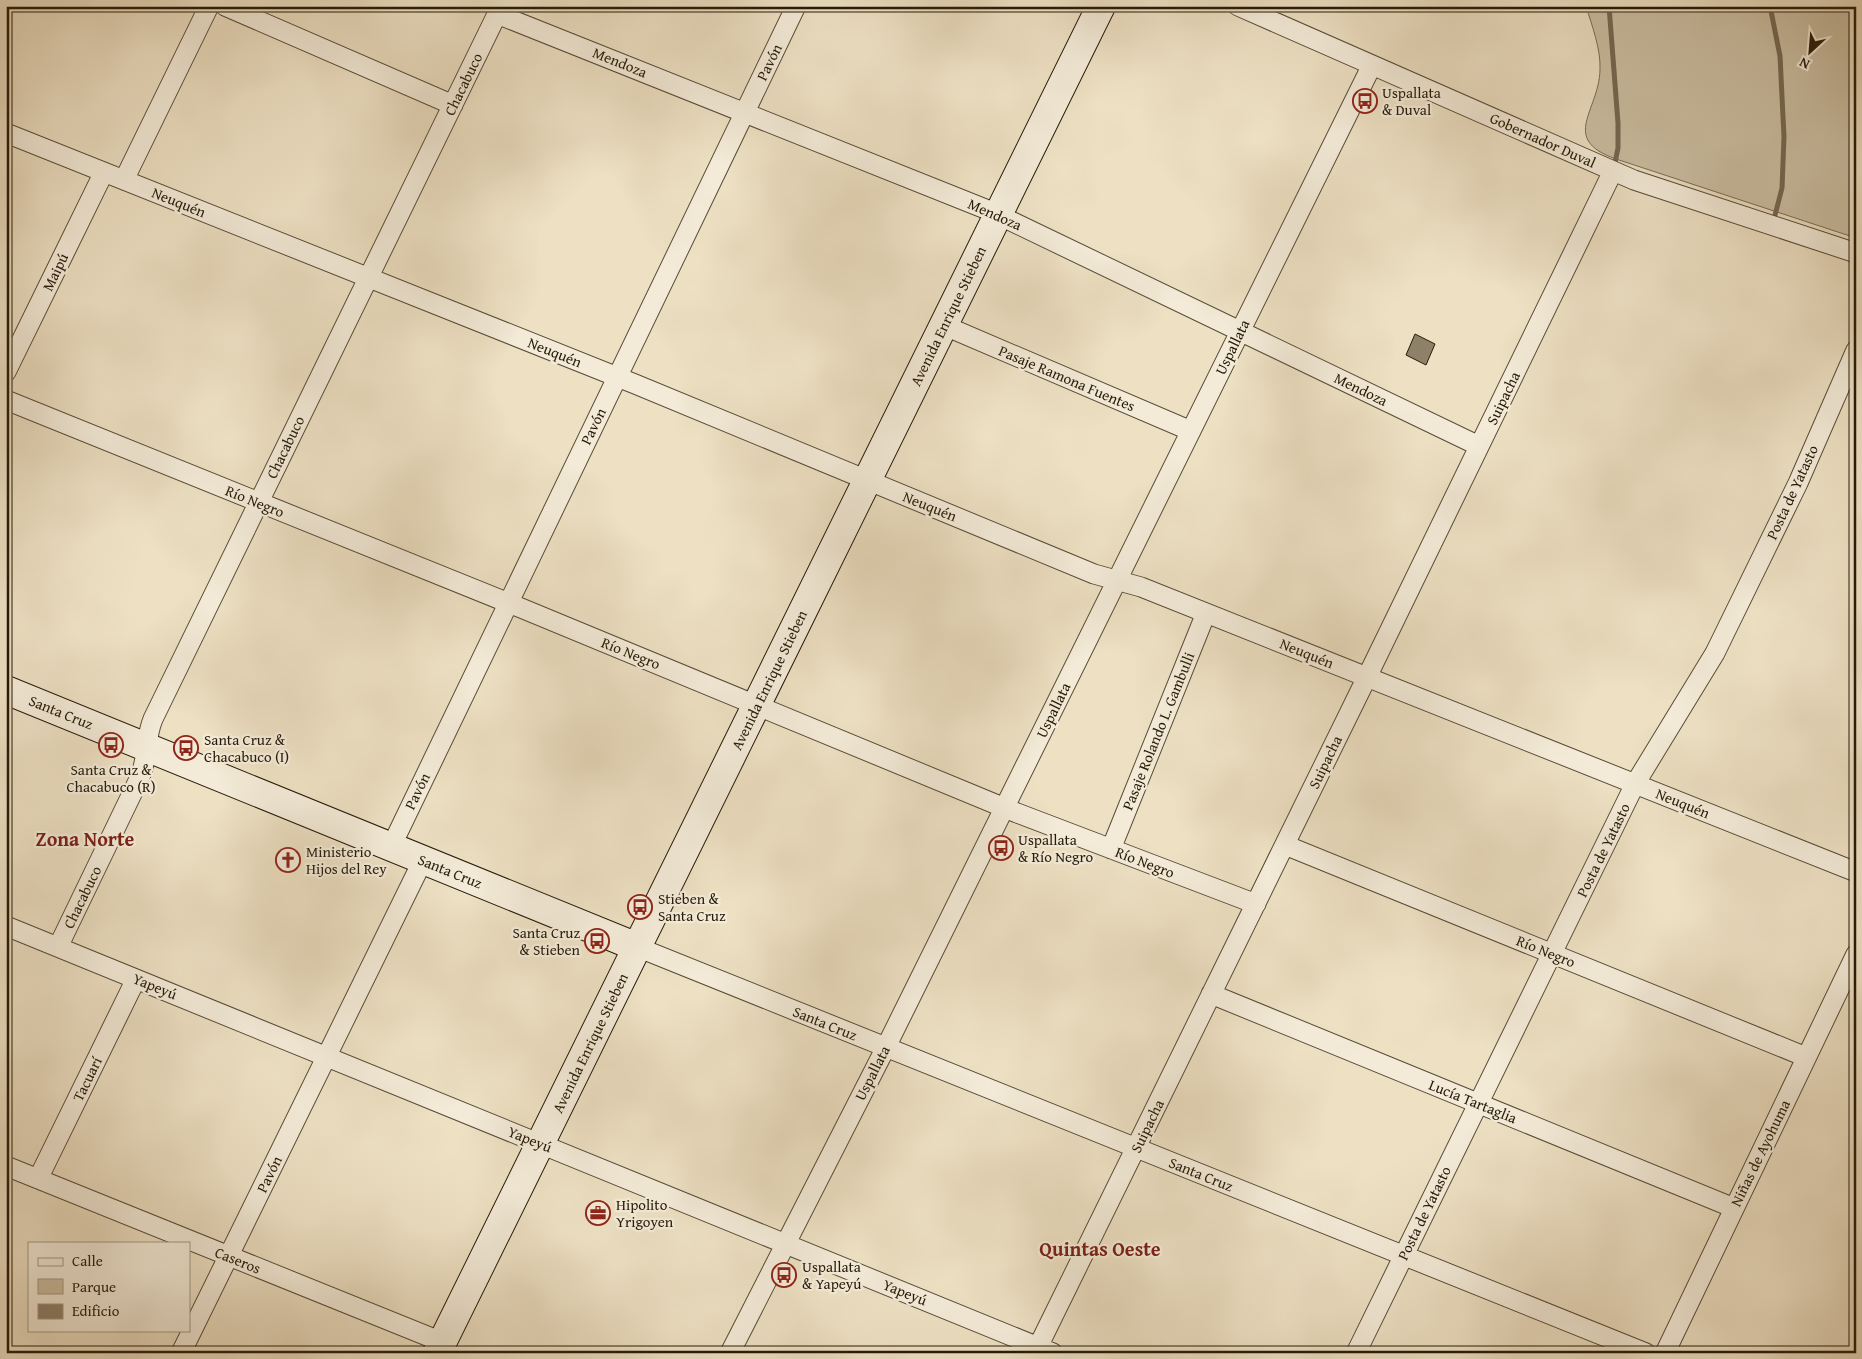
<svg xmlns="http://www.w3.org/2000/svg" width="1862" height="1359" viewBox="0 0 1862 1359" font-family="'Gentium Book Plus',serif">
	<rect width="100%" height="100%" fill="#ede0c3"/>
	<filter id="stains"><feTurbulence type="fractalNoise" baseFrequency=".004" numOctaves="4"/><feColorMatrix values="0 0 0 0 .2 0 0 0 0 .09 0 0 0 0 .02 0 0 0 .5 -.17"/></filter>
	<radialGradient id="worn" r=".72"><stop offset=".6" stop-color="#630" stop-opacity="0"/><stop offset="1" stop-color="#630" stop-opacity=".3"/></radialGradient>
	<!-- green -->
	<path fill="#cbbfa3" stroke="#796d56" d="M1586 6H1856V238L1616 159C1559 139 1599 111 1600 70 1601 49 1592 26 1586 6Z"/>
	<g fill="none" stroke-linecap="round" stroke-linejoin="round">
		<!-- stream -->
		<path stroke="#766952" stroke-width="5" d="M1609 6 1618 123V148L1614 168
			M1770 6 1780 56 1784 137 1782 188 1773 223"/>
	</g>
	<!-- building -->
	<path fill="#8e8169" stroke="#271b08" d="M1415 334 1435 344 1426 365 1406 355Z"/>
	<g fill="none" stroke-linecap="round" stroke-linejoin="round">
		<defs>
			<path id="minor" d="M225 6 453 105
				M1238 6 1634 180 1856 253
				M497 14 988 210 1479 446
				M6 133 635 384 1094 574 1141 587 1856 872
				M124 180 209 6
				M943 325 1191 431
				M6 372 104 172
				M6 400 521 608 1017 813 1256 904
				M1285 845 1806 1057
				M391 847 796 6
				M1111 849 1206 613
				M6 926 1053 1353
				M58 947 140 777C148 758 145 738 153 719L501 6
				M637 947 1646 1353
				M1211 994 1734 1208
				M6 1166 442 1342
				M38 1179 136 979
				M181 1353 423 860
				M730 1353 886 1047 1372 65
				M1035 1353 1367 677 1613 171
				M1356 1353 1635 784 1715 653 1798 483 1856 350
				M1665 1353 1856 954"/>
			<path id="secondary" d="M6 690 637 947
				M437 1353 1101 6"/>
		</defs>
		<!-- minor casing -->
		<use href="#minor" stroke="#584c37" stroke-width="21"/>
		<!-- secondary casing -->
		<use href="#secondary" stroke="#271b08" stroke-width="30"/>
		<!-- minor -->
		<use href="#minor" stroke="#f3ebd8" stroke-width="19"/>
		<!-- secondary -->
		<use href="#secondary" stroke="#f3ebd8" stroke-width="28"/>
	</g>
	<!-- icons -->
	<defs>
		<symbol id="bus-ring" viewBox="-11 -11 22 22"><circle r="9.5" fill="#f3ebd8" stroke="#8f2418" stroke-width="1.5"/><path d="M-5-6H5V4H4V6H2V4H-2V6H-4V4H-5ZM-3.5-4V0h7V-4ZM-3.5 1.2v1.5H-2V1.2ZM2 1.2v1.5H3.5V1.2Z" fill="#8f2418"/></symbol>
		<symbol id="church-ring" viewBox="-11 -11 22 22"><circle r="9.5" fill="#f3ebd8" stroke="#8f2418" stroke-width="1.5"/><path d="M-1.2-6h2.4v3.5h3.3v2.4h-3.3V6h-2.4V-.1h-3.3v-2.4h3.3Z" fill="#8f2418"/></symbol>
		<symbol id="office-ring" viewBox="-11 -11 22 22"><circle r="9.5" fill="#f3ebd8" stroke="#8f2418" stroke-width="1.5"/><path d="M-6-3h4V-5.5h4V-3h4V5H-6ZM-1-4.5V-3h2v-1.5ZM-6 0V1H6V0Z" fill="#8f2418"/></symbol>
	</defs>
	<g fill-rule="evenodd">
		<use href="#bus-ring" x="1351" y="87" width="28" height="28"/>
		<use href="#bus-ring" x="97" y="731" width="28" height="28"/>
		<use href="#bus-ring" x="172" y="734" width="28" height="28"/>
		<use href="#bus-ring" x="987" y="834" width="28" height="28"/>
		<use href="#church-ring" x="274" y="846" width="28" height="28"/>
		<use href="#bus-ring" x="626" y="893" width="28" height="28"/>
		<use href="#bus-ring" x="583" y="927" width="28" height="28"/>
		<use href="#office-ring" x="584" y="1199" width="28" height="28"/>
		<use href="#bus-ring" x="770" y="1261" width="28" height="28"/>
	</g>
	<g text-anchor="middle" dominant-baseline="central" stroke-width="4.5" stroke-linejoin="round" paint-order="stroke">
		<!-- street labels -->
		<g font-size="15" fill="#271b08" stroke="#f3ebd8">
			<text transform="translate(620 62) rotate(22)">Mendoza</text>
			<text transform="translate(769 62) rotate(-64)">Pavón</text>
			<text transform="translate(463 84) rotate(-64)">Chacabuco</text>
			<text transform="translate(1543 140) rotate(24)">Gobernador Duval</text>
			<text transform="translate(179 202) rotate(22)">Neuquén</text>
			<text transform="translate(995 214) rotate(24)">Mendoza</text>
			<text transform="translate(55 272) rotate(-64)">Maipú</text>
			<text transform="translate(948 316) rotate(-64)">Avenida Enrique Stieben</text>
			<text transform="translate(1232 347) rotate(-64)">Uspallata</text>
			<text transform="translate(555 352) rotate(22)">Neuquén</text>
			<text transform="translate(1067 378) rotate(23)">Pasaje Ramona Fuentes</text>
			<text transform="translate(1361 389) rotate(26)">Mendoza</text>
			<text transform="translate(1503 398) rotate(-64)">Suipacha</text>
			<text transform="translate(593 426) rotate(-64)">Pavón</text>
			<text transform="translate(285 447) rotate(-64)">Chacabuco</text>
			<text transform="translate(1792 492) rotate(-65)">Posta de Yatasto</text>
			<text transform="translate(255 501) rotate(22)">Río Negro</text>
			<text transform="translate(930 506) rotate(22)">Neuquén</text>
			<text transform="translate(631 653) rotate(22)">Río Negro</text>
			<text transform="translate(1307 653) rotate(22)">Neuquén</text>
			<text transform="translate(769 680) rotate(-64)">Avenida Enrique Stieben</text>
			<text transform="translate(1053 710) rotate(-64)">Uspallata</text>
			<text transform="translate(61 712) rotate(22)">Santa Cruz</text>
			<text transform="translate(1158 731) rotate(-68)">Pasaje Rolando L. Gambulli</text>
			<text transform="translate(1325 762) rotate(-64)">Suipacha</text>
			<text transform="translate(417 791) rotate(-64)">Pavón</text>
			<text transform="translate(1683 803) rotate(22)">Neuquén</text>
			<text transform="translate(1603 850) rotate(-64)">Posta de Yatasto</text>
			<text transform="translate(1145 862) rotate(21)">Río Negro</text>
			<text transform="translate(450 871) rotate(22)">Santa Cruz</text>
			<text transform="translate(82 897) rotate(-64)">Chacabuco</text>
			<text transform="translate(1546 951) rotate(22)">Río Negro</text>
			<text transform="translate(155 986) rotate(22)">Yapeyú</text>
			<text transform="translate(825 1023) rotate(22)">Santa Cruz</text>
			<text transform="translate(590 1043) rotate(-64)">Avenida Enrique Stieben</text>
			<text transform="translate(872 1073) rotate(-63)">Uspallata</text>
			<text transform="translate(87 1079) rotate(-64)">Tacuarí</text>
			<text transform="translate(1473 1101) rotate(22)">Lucía Tartaglia</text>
			<text transform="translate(1147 1126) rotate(-64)">Suipacha</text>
			<text transform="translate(530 1139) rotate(22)">Yapeyú</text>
			<text transform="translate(1760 1153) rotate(-64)">Niñas de Ayohuma</text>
			<text transform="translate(269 1174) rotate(-64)">Pavón</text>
			<text transform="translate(1201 1174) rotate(22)">Santa Cruz</text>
			<text transform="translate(1424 1213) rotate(-64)">Posta de Yatasto</text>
			<text transform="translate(238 1260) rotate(22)">Caseros</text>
			<text transform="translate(905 1292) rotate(22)">Yapeyú</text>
		</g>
		<!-- poi labels -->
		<g font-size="15" fill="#271b08" stroke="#f3ebd8" text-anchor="start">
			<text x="1382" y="92">Uspallata<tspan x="1382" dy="17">&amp; Duval</tspan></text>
			<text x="204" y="739">Santa Cruz &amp;<tspan x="204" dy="17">Chacabuco (I)</tspan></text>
			<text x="111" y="769" text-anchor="middle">Santa Cruz &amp;<tspan x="111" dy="17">Chacabuco (R)</tspan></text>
			<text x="1018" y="839">Uspallata<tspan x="1018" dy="17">&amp; Río Negro</tspan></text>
			<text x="306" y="851">Ministerio<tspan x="306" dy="17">Hijos del Rey</tspan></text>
			<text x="658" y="898">Stieben &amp;<tspan x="658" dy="17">Santa Cruz</tspan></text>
			<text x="580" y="932" text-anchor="end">Santa Cruz<tspan x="580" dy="17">&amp; Stieben</tspan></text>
			<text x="616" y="1204">Hipolito<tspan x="616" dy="17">Yrigoyen</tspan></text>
			<text x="802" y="1266">Uspallata<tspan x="802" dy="17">&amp; Yapeyú</tspan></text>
		</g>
		<!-- district labels -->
		<g font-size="20" font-weight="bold" fill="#7a1f14" stroke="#f3ebd8">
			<text x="85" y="838">Zona Norte</text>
			<text x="1100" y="1248">Quintas Oeste</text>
		</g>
	</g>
	<!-- margin -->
	<rect width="1862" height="1359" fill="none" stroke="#ede0c3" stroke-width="25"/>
	<rect x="8" y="8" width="1847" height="1344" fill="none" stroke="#271b08" stroke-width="2.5"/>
	<rect x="12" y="12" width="1837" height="1334" fill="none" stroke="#271b08"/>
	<!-- legend -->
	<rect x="28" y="1242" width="162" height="90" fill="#f3ebd8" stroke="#a19885"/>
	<rect x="38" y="1258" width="25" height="8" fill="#f3ebd8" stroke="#a19885"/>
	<text x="72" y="1266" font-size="15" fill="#271b08">Calle</text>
	<rect x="38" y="1279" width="25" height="15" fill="#cbbfa3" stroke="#a19885"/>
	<text x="72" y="1292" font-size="15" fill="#271b08">Parque</text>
	<rect x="38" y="1304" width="25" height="15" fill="#8e8169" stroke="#a19885"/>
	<text x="72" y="1316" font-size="15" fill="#271b08">Edificio</text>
	<!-- north arrow -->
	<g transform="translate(1810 52) rotate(206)" stroke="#f3ebd8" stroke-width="4" paint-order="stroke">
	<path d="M0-4L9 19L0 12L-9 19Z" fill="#271b08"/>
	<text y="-8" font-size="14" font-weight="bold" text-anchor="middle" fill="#271b08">N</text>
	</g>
	<rect width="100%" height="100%" filter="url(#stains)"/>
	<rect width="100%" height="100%" fill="url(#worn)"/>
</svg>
